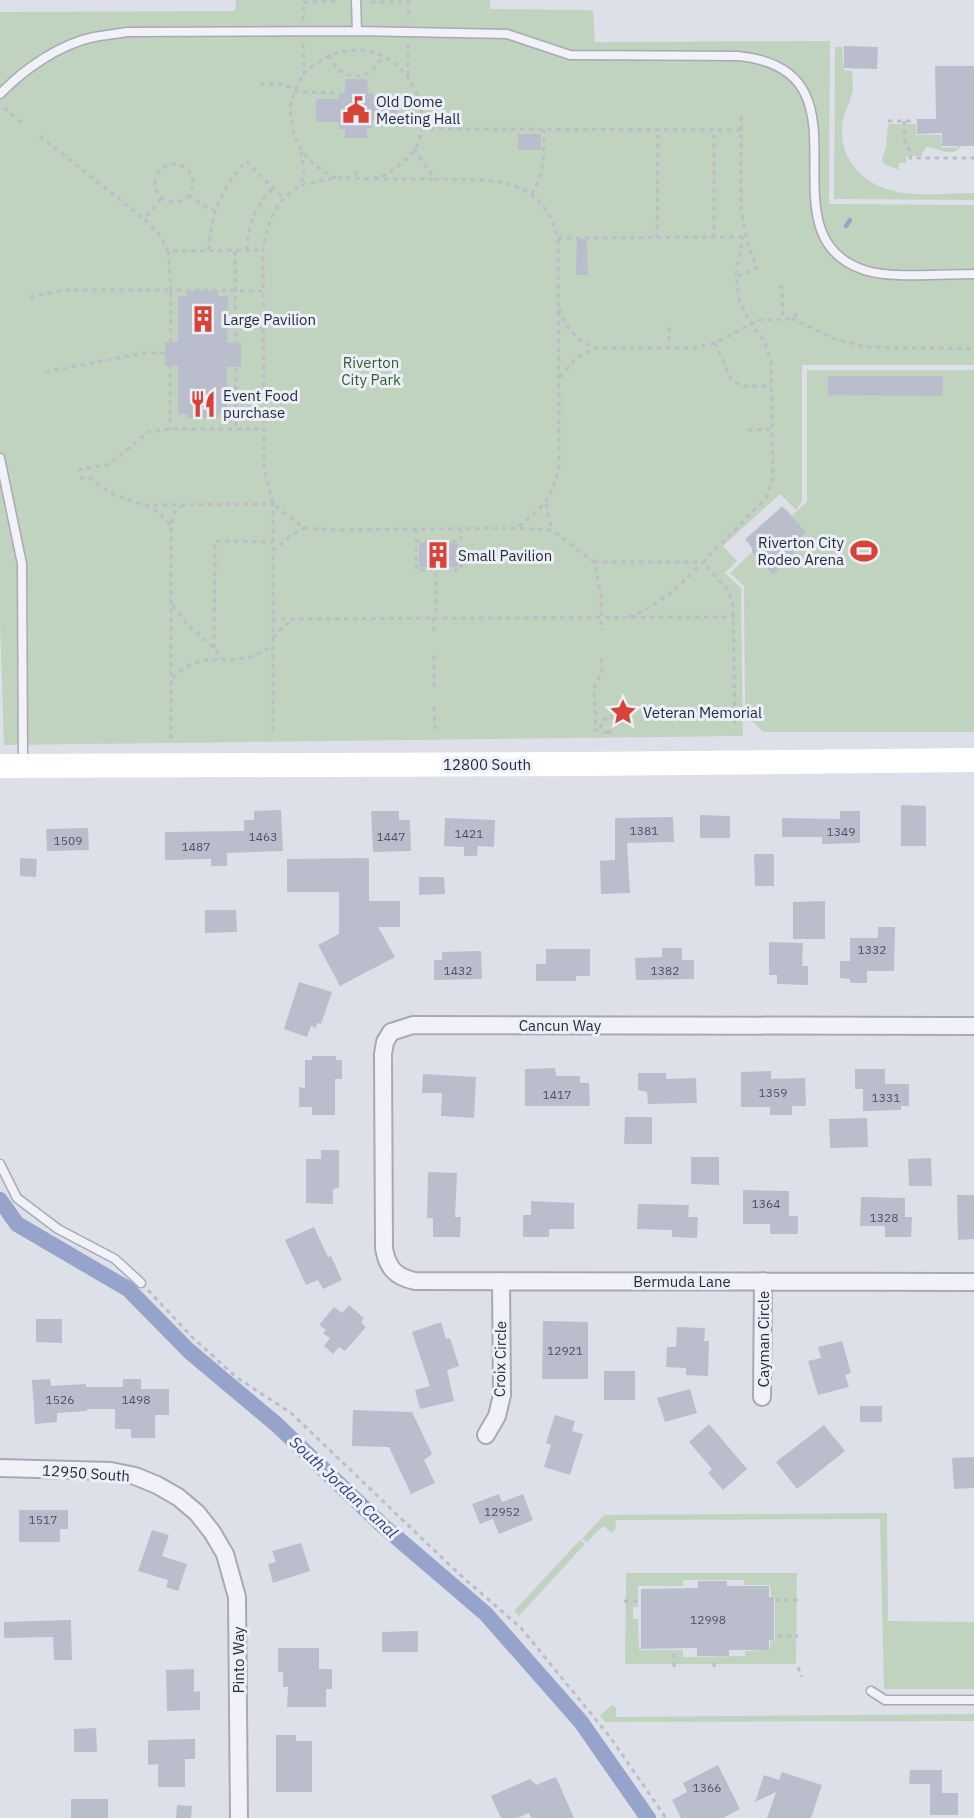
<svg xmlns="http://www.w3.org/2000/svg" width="974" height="1818" viewBox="0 0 974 1818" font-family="'IBM Plex Sans',sans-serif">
	<rect width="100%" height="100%" fill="#dee0e9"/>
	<!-- green -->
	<path fill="#bfd3be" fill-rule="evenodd" d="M236 0H490V9L593 10 595 42 830 41 829 204 974 205V365H802V501L796 510 780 494 723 546 737 561 725 573 741 588 743 736 4 745 0 624V12L235 11Z
		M835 47H842L844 70 852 71C852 78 854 87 852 94 848 107 842 116 842 130 842 143 845 154 853 165 880 203 933 193 974 193V200L834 199Z
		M888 124H916V135H941L942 148 958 147V137L965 142 955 152C941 153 939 148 926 147L921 156H906V163H899V170L884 164 882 159 886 147Z
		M807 370H974V732H763L745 714 744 586 730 573 754 550 745 539 782 506 792 515 807 502Z
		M887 1513 888 1621 974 1622V1689H884L880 1519 616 1520 615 1530 612 1533 603 1526 587 1542 582 1539 604 1515Z
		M580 1540 585 1544 519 1616 514 1611Z
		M626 1573H797L796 1664H625ZM683 1580H744V1585H770L771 1596 775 1597V1640L770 1641V1650L745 1651V1656L683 1657V1650H639L638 1619H633V1607H638V1586H683Z
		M612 1705 616 1707V1717L974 1714V1721L605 1722 600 1715Z"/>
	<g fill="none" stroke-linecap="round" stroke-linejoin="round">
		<!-- stream -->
		<path stroke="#96a4cc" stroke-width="4.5" d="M846 226 850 220"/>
		<!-- canal -->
		<path stroke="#96a4cc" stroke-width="16" d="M0 1200 17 1224 128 1289 189 1351 276 1424 382 1525 486 1614 581 1722 648 1818"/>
	</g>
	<!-- building -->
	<path fill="#babdcc" d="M844 46 878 47 877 69 844 68Z
		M935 66H974V146H942V133L917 134V119H936Z
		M345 79H367L368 93H374V98H397V121H372V128H367V138H345V129H339V122H316V99H339V93H345Z
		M518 134H541V150H518Z
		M577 239H587L588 275H576Z
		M187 291H219L218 296H228L227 343H241V367H227V414H218V418H187V414H178V366H165V342H178V296H187Z
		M828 376H943L942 396 828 395Z
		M782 507 806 532 794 544 798 548 773 574 752 552V548L746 539Z
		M419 543H458V567H419Z
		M901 805 926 806V846H901Z
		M281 810 283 851 227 853V866H211V859L165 860V832L244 831V820H254V811Z
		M371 811H399V820H410L411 851 373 852Z
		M840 811H860V843L822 844V837H782V818L840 819Z
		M700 815 730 816V838H700Z
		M673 817 674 842 627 843 630 893 601 894 600 861 615 860V818Z
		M445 818 495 820 494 847 478 846 477 856H464V847L444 846Z
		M88 828 89 850 47 851 46 829Z
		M754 854H774V886H755Z
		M20 858 37 859 36 877 20 876Z
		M369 858V901H400V927H378L395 957 340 986 318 945 339 934V892H287V859Z
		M419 877H444L445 894 419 895Z
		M825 901V939H793V902Z
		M205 910H236L237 932 205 933Z
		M878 927H895L894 971H867V983H851L849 979 840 978V961H850V938H878Z
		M769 942 803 943 802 966H808V985L777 984V975H769Z
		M662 948H682V960H694V979L636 980 635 958 662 957Z
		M546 949H590V976H576V981H536V964H546Z
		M481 951 482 979 434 980V960H442V952Z
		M299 982 332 992 321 1024 317 1023 316 1028 311 1026 307 1037 284 1029Z
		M312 1056H336V1060H342V1079H335V1115H312V1107H299V1087L305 1088V1060H312Z
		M555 1068 556 1076H580V1083H589L590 1106H525V1069Z
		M855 1069H885V1084H909V1106H901V1110L863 1111V1089H855Z
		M771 1071V1079L805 1078 806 1106H792V1115H770V1107H741V1072Z
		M638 1073H666V1079L696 1078 697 1103 648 1104 647 1092 638 1090Z
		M423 1074 476 1077 474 1118 441 1116 442 1093H422Z
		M625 1117H652V1144H624Z
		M867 1118 868 1147 830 1148 829 1119Z
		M321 1150H339V1188L333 1189V1204L306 1203V1159H321Z
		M691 1157H719V1185L691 1184Z
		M931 1158 932 1186H909L908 1159Z
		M428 1172 457 1173 455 1217H461L460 1237H433V1218H427Z
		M743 1190 789 1191V1216H798V1234H770V1224H743Z
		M957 1195H974V1239L958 1240Z
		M861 1197 905 1198V1217H912L911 1237H885V1226H860Z
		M531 1201 574 1203V1229H549V1237H523V1215H531Z
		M638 1204 689 1205 688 1217H698L697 1238 672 1237V1230L637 1229Z
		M314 1227 328 1257 331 1256 342 1280 323 1289 318 1280 306 1285 285 1240Z
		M349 1305 364 1318 361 1322 366 1327 345 1351 339 1347 333 1354 324 1346 330 1338 323 1333 326 1330 319 1325 334 1307 342 1313Z
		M36 1319H62V1343L36 1342Z
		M543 1321 588 1322V1379H542Z
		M441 1322 446 1339 450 1338 459 1366 447 1370 454 1401 420 1409 415 1390 430 1386 412 1332Z
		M677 1327 705 1328 704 1341H709L708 1376 686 1375V1368L666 1367 667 1347H676Z
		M842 1341 851 1373 845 1375 849 1387 818 1395 808 1361 821 1358 818 1347Z
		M604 1371H635V1400H604Z
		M50 1379 51 1386 86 1384V1387H123V1379H141V1389H169V1415H155V1438H131V1429H115V1409H87V1411L57 1413V1422L35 1424 32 1380Z
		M690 1389 697 1413 665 1422 657 1398Z
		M860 1406H882V1422H860Z
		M353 1410 412 1412 432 1454 424 1460 435 1483 411 1494 389 1447 352 1446Z
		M555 1415 575 1421 572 1431 583 1434 570 1475 544 1467 551 1445 546 1443Z
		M709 1424 747 1469 723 1490 708 1473 712 1469 689 1442Z
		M824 1425 845 1451 797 1489 776 1462Z
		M974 1457V1488L954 1489 952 1458Z
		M499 1494 502 1502 523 1494 533 1520 499 1534 493 1519 480 1524 472 1504Z
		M19 1510H68V1529H60V1542H19Z
		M152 1530 169 1535 162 1556 187 1564 178 1591 166 1587 168 1580 138 1571Z
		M301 1543 310 1571 273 1583 268 1564 276 1562 272 1551Z
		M698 1581H727V1586H769V1597H774V1640H769V1650H729V1656H697V1648L641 1649V1589L698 1588Z
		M71 1620 72 1660H54L53 1637 4 1638V1622Z
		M418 1631V1652H382V1632Z
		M278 1648H319V1669H332V1689H326V1707H287L288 1687H283V1672H278Z
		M194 1669V1692L200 1691V1710L167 1711 166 1670Z
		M96 1728 97 1752H74V1729Z
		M276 1735H296V1741H312V1792H276Z
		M195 1739V1759H185V1787H158V1764L148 1765V1740Z
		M718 1765 740 1809 723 1818H681L672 1800 687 1792 683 1783Z
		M910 1770H942V1793H958V1815H930V1784H909Z
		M782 1772 822 1785 811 1818H767L776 1792 755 1802 764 1775 779 1780Z
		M556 1777 574 1818H531L529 1813 517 1818H501L491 1796 530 1779 536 1785Z
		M71 1799H108V1818H71Z
		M177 1805 192 1806 191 1818H176Z"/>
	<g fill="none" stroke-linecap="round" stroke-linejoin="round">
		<defs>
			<path id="lane" d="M356 0 357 31
				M0 94C24 69 60 44 94 37 105 35 116 34 127 32L357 31 507 34 570 55 738 56C882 70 756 234 864 270 890 279 945 274 974 274
				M0 458 22 564 23 764
				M0 1164 17 1198 58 1229 115 1259 141 1283
				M871 1691 885 1700H974"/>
			<path id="street" d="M974 1026 413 1025 391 1032 385 1042 383 1054 384 1248C387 1267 395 1277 415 1281L974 1282
				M762 1397 763 1281
				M486 1435 497 1416 502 1395 501 1281
				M0 1468 111 1471 135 1476 157 1485 178 1497 197 1513 212 1532 225 1554 237 1597 239 1818"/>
		</defs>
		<!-- lane casing -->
		<use href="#lane" stroke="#a7a9b7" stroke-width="11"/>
		<!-- street casing -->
		<use href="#street" stroke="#a7a9b7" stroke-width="20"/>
		<!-- path -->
		<path stroke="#bcbdc8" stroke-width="3" stroke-dasharray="4.5 4.5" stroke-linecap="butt" d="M371 2H409L408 20
			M303 20 304 2 340 1
			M303 44 304 75
			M408 44V75
			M329 55C340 83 372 83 382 55
			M260 84H280L290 87 297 92 336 93
			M398 103 420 105
			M4 108 22 123
			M888 121H915
			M904 121 905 143 910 151V158H974
			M421 129 741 130V210L748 245 757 268 736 277
			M741 130V114
			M40 136 144 219
			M414 149 435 179C490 180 540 173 558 238L559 466C551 502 546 504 518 527
			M301 151 304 170 301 185
			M155 183a19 19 0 1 1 38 0a19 19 0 1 1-38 0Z
			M356 171V180
			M336 178C310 166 292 145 291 116 290 112 290 106 291 102 292 98 301 77 304 74 323 53 357 43 383 56 415 72 433 116 415 149 410 157 399 165 392 171 372 184 356 176 335 178 329 179 323 180 317 182 311 183 304 183 300 186 274 201 267 224 263 250L264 468 273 504 304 528 338 530 516 528 552 530 594 562 601 594V630
			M375 179H435
			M532 194C545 172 544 154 544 129
			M189 195 202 205 214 210
			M161 199 144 219 159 234 168 251 263 250
			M558 238 743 237
			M657 238 658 130
			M714 238V129
			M209 250C211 210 221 191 246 161L284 199
			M247 250C248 226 255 205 273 188
			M168 251 171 290 262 291
			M235 251 236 429
			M580 261 581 239
			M779 287H782L783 319
			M30 297 63 290H171L170 429
			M559 309 566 325 578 339 594 348H694L715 343 759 320 791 319 797 314
			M794 318 793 319 835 339 865 347 974 349
			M669 327V347
			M715 343 731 379 741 386H771
			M45 372 144 353H169
			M560 377 577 357 593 349
			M748 430 772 429
			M78 470 110 464 148 432 170 429H262
			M80 478 88 477 113 494 143 505 273 504V732
			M546 504 552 530
			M145 506 159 512 170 525
			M416 529V570H436V618
			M416 541H461
			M273 551 291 535 304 528
			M594 562H703L766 498 773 479 771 362 764 340 751 324 739 300 736 273 743 237
			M436 570H461V529
			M173 605 186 623 214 648 222 659
			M629 617C662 604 679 586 703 562L728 590 733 604 735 729
			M433 618 434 631
			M272 619 735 617
			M273 638 283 626 295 619
			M214 648 215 541 273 542
			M173 678C202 644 239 674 272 645
			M434 687V651
			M434 707 435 731
			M593 730H596L594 688 602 671 601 654
			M608 733 604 732 601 728V722L605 719 611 720V712L621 705 631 715 621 723 614 722V728L608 733 609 737
			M171 739V527C172 517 173 511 182 506
			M148 1290 192 1337 236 1377 291 1413 458 1573 521 1628 610 1737 666 1818
			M775 1600H798
			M624 1601H638
			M778 1636H798
			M674 1667V1651
			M714 1667V1658
			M798 1667 802 1677"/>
		<!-- lane -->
		<use href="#lane" stroke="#f1f1f7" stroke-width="8"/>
		<!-- street -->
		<use href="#street" stroke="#f1f1f7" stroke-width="16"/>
		<!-- secondary -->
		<path stroke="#fff" stroke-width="24" d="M0 766 585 764 974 760"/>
	</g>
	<!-- icons -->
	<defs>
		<symbol id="civic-bare" viewBox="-9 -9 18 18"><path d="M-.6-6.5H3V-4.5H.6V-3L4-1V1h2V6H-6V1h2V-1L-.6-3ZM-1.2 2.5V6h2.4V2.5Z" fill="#d84338" stroke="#edeff6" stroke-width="2.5" paint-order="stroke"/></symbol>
		<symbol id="building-bare" viewBox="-9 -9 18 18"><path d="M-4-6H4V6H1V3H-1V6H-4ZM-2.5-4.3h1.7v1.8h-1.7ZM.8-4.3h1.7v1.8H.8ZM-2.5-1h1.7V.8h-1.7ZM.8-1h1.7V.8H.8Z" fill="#d84338" stroke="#edeff6" stroke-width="2.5" paint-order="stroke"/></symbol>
		<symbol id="restaurant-bare" viewBox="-9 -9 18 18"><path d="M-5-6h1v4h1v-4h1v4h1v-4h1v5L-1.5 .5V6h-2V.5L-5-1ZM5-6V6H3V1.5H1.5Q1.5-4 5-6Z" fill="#d84338" stroke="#edeff6" stroke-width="2.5" paint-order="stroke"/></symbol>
		<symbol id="stadium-bare" viewBox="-9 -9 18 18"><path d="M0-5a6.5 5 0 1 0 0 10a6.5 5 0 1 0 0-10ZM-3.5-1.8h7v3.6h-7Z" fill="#d84338" stroke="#edeff6" stroke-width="2.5" paint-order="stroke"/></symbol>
		<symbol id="sight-bare" viewBox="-9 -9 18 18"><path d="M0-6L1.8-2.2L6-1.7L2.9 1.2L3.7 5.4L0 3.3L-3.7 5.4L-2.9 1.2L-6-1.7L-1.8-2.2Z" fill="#d84338" stroke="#edeff6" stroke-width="2.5" paint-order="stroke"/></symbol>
	</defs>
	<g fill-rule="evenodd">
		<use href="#civic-bare" x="337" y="91" width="38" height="38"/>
		<use href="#building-bare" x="184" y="300" width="38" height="38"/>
		<use href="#restaurant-bare" x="184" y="385" width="38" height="38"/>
		<use href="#stadium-bare" x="845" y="532" width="38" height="38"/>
		<use href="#building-bare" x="419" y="536" width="38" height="38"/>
		<use href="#sight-bare" x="604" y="693" width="38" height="38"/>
	</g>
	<g text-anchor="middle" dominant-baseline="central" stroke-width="6" stroke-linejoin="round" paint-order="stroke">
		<!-- number labels -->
		<g font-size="12" fill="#4b4f64">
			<text x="644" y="830">1381</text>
			<text x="841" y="831">1349</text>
			<text x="469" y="833">1421</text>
			<text x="263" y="836">1463</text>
			<text x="391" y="836">1447</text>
			<text x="68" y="840">1509</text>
			<text x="196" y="846">1487</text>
			<text x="872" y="949">1332</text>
			<text x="458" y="970">1432</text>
			<text x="665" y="970">1382</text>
			<text x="773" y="1092">1359</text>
			<text x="557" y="1094">1417</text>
			<text x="886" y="1097">1331</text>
			<text x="766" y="1203">1364</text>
			<text x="884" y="1217">1328</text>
			<text x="565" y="1350">12921</text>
			<text x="60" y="1399">1526</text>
			<text x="136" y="1399">1498</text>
			<text x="502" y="1511">12952</text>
			<text x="43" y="1519">1517</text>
			<text x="708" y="1619">12998</text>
			<text x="707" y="1787">1366</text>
		</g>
		<!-- poi labels -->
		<g font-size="15" fill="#262a41" stroke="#edeff6" text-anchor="start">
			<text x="376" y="101">Old Dome<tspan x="376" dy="17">Meeting Hall</tspan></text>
			<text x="223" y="319">Large Pavilion</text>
			<text x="223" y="395">Event Food<tspan x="223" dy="17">purchase</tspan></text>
			<text x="844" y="542" text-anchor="end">Riverton City<tspan x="844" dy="17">Rodeo Arena</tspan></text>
			<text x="458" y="555">Small Pavilion</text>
			<text x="643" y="712">Veteran Memorial</text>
		</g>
		<!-- park labels -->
		<g font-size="15" fill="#325d33" stroke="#edeff6">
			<text x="371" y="362">Riverton<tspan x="371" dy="17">City Park</tspan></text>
		</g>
		<!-- street labels -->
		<g font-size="15" fill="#262a41" stroke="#edeff6">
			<text x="487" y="764">12800 South</text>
			<text x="560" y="1025">Cancun Way</text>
			<text x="682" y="1281">Bermuda Lane</text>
			<text transform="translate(763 1339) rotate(-90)">Cayman Circle</text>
			<text transform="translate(500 1359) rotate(-89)">Croix Circle</text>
			<text transform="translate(86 1473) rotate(4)">12950 South</text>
			<text transform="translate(238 1660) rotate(-90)">Pinto Way</text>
		</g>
		<!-- water labels -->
		<g font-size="16" font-style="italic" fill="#2d3e77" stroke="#edeff6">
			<text transform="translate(344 1487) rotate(43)">South Jordan Canal</text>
		</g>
	</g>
</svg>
